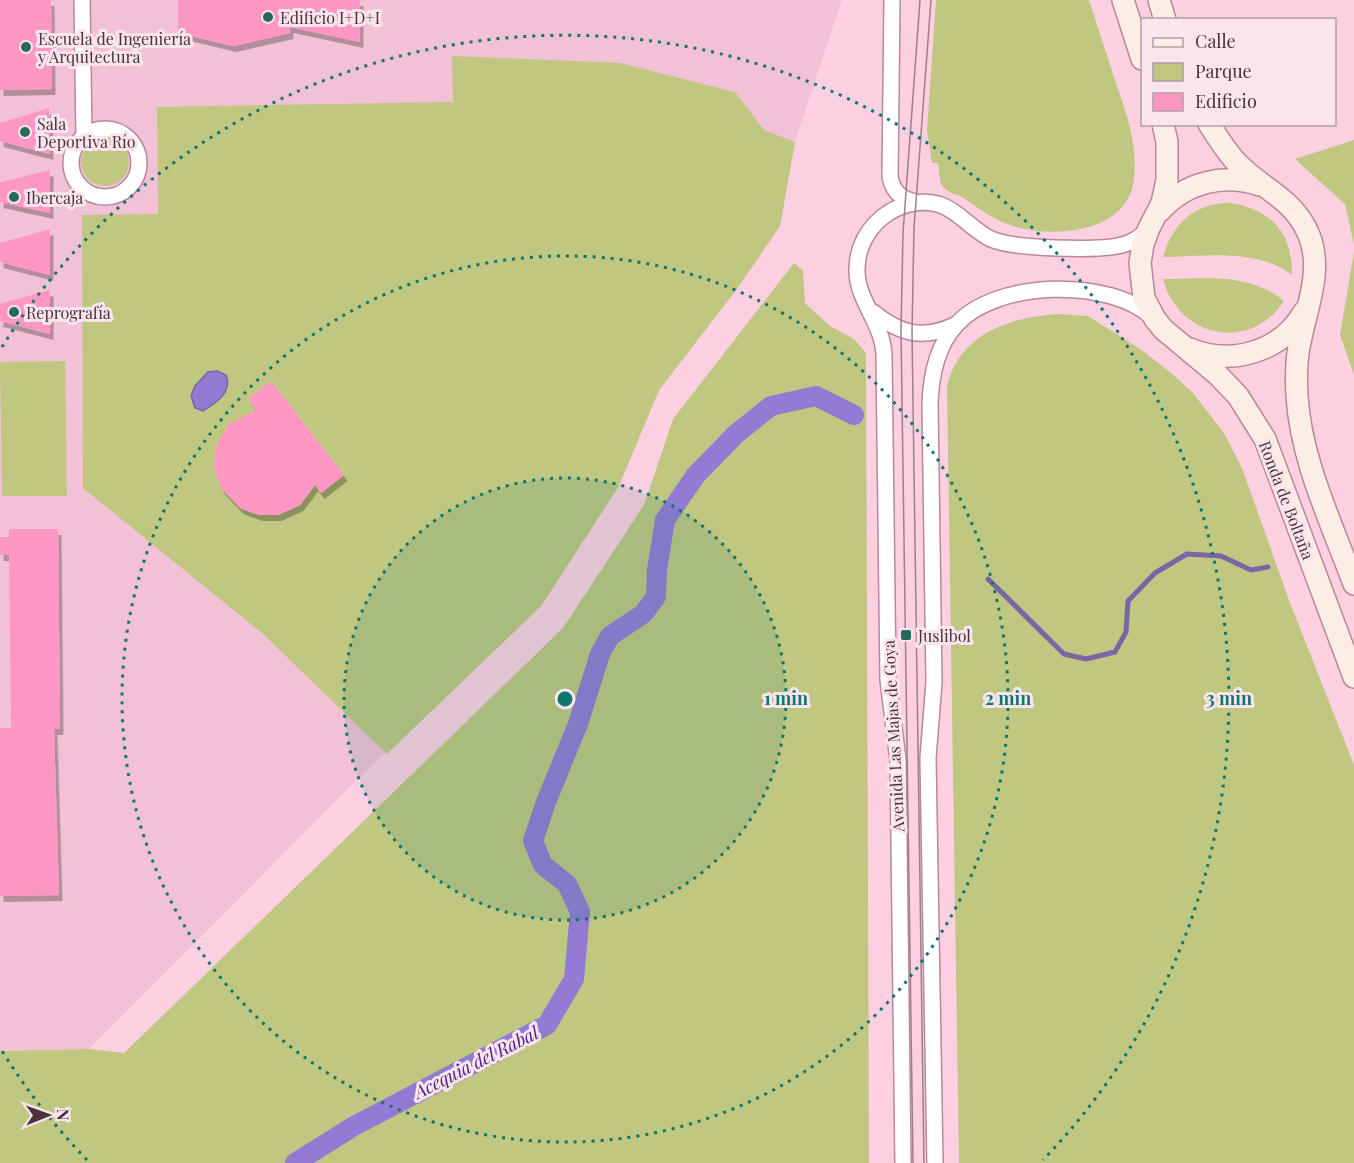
<svg xmlns="http://www.w3.org/2000/svg" width="1354" height="1163" viewBox="0 0 1354 1163" font-family="'Playfair Display',serif">
	<defs>
		<filter id="shadow"><feDropShadow dx="3.5" dy="6" stdDeviation="0" flood-color="#0004"/></filter>
	</defs>
	<rect width="100%" height="100%" fill="#fdd0e1"/>
	<!-- built -->
	<path fill="#f3c1d5" d="M0 0H842L795 142 780 226 737 289 659 390 619 486 541 606 369 768 89 1049 0 1051Z"/>
	<!-- green -->
	<path fill="#bfc780" fill-rule="evenodd" d="M936 0H1089C1097 25 1105 49 1113 74 1125 110 1140 146 1133 185 1123 234 1051 238 1013 226 994 220 981 210 965 199 958 194 946 193 942 185 939 179 939 170 938 163H932L927 130Z
		M452 56 620 63 735 92 764 130 795 142 780 226 737 289 659 390 619 486 541 606 387 754 263 634 83 488 82 215 158 214 157 107 453 102ZM271 381 344 475 321 492 315 485 300 505 278 515H259L240 508 221 488 214 466 217 444 256 410 248 399Z
		M81 162a24 24 0 1 1 48 0a24 24 0 1 1-48 0Z
		M1354 140V245L1345 204 1295 159Z
		M1229 203C1270 208 1293 233 1292 275 1256 248 1206 256 1163 257 1172 224 1195 203 1229 203Z
		M1354 252V375L1340 335Z
		M794 263 803 271 805 303 830 326 854 339 866 353 869 1163H0V1051L89 1049 124 1053 563 628 644 505 673 419Z
		M1163 279C1207 279 1248 272 1284 301 1250 353 1179 338 1163 279Z
		M1058 314 1088 316 1140 349 1170 372 1193 393 1224 433 1242 468 1290 603 1354 765V1163H959L947 387C958 334 1010 317 1058 314Z
		M65 361 67 496H2L0 362Z"/>
	<!-- water -->
	<path fill="#917bd4" stroke="#7b65a6" stroke-width="1.5" d="M217 371 226 375C233 392 216 403 203 411L195 408 191 396 195 386 208 372Z"/>
	<g fill="none" stroke-linecap="round" stroke-linejoin="round">
		<!-- stream -->
		<path stroke="#7b65a6" stroke-width="5" d="M988 579 1064 654 1086 659 1115 652 1126 632 1128 601 1155 573 1187 554 1221 556 1251 570 1268 567"/>
		<!-- canal -->
		<path stroke="#917bd4" stroke-width="20" d="M295 1163 354 1126 547 1025 574 979 580 912 567 884 543 865 533 841 546 802 578 724 600 654 610 636 643 614 656 597 657 570 665 520 696 475 736 434 771 406 816 396 854 415"/>
	</g>
	<!-- building -->
	<path fill="#fe98c3" filter="url(#shadow)" d="M0 0H51L52 89 0 90Z
		M178 0H360V42L290 27V33L233 46 178 33Z
		M49 108 50 154 0 141V123Z
		M50 170V213L0 202V182Z
		M50 229V275L0 262V243Z
		M50 290V334L0 321V304Z
		M271 381 344 475 321 493 315 485 300 505 278 515H259L240 508 221 488 214 466 217 444 229 424 256 410 248 399Z
		M9 529H58L60 729H54L59 895 0 896V728H11L9 555H0V537H9Z"/>
	<g fill="none" stroke-linecap="round" stroke-linejoin="round">
		<defs>
			<path id="street" d="M82 0 84 136
				M892 0 890 177C893 192 901 199 916 202
				M71 163a34 34 0 1 1 68 0a34 34 0 1 1-68 0Z
				M873 312C900 334 923 340 955 325
				M903 1163 898 760 888 680 884 355C883 323 856 300 857 269 857 228 897 194 938 204 958 210 972 230 991 239 1013 249 1099 251 1122 245 1134 242 1141 236 1149 228
				M935 1163 928 758 934 682 930 403C931 376 937 346 956 325 995 280 1110 277 1153 318"/>
			<path id="secondary" d="M1123 0 1142 59
				M1159 0 1165 20
				M1163 124 1167 142V180L1162 203 1149 228 1143 244 1140 263 1144 298 1155 319 1163 329 1218 375 1238 396 1265 439 1354 677
				M1209 124C1218 138 1227 153 1239 165 1264 190 1294 199 1309 235 1323 270 1307 306 1300 342 1296 359 1296 378 1297 396 1301 461 1332 524 1354 584
				M1160 211C1186 182 1224 173 1260 185
				M1190 349C1231 366 1281 352 1304 312"/>
		</defs>
		<!-- street casing -->
		<use href="#street" stroke="#ba879b" stroke-width="18"/>
		<!-- secondary casing -->
		<use href="#secondary" stroke="#ba879b" stroke-width="24"/>
		<!-- street -->
		<use href="#street" stroke="#fff" stroke-width="15"/>
		<!-- secondary -->
		<use href="#secondary" stroke="#fdeee5" stroke-width="21"/>
		<!-- tram -->
		<path stroke="#9f7e8b" stroke-width="1.5" d="M913 1163 901 330 903 233 920 0
			M924 1163 912 332 914 228 931 0"/>
	</g>
	<!-- distance rings -->
	<circle cx="565" cy="699" r="221" fill="#0f766e" fill-opacity=".12"/>
	<g fill="none" stroke="#0f766e" stroke-width="3" stroke-dasharray="3 6">
		<circle cx="565" cy="699" r="221"/>
		<circle cx="565" cy="699" r="443"/>
		<path d="M87 1160A664 664 0 0 1 2 1051M2 347A664 664 0 1 1 1043 1160"/>
	</g>
	<!-- markers -->
	<g fill="#286a59" stroke="#fbe5ed" stroke-width="2">
		<circle cx="268" cy="17" r="6"/>
		<circle cx="26" cy="47" r="6"/>
		<circle cx="25" cy="132" r="6"/>
		<circle cx="14" cy="197" r="6"/>
		<circle cx="14" cy="312" r="6"/>
		<rect x="900" y="629" width="12" height="12" rx="3"/>
	</g>
	<g text-anchor="middle" dominant-baseline="central" stroke-width="6" stroke-linejoin="round" paint-order="stroke">
		<!-- poi labels -->
		<g font-size="16" fill="#48323b" stroke="#fbe5ed" text-anchor="start">
			<text x="280" y="17">Edificio I+D+I</text>
			<text x="38" y="38">Escuela de Ingeniería<tspan x="38" dy="18">y Arquitectura</tspan></text>
			<text x="37" y="123">Sala<tspan x="37" dy="18">Deportiva Río</tspan></text>
			<text x="26" y="197">Ibercaja</text>
			<text x="26" y="312">Reprografía</text>
			<text x="918" y="635">Juslibol</text>
		</g>
		<!-- street labels -->
		<g font-size="16" fill="#48323b" stroke="#fbe5ed">
			<text transform="translate(1287 500) rotate(69)">Ronda de Boltaña</text>
			<text transform="translate(893 736) rotate(-93)">Avenida Las Majas de Goya</text>
		</g>
		<!-- water labels -->
		<g font-size="18" font-style="italic" fill="#48228a" stroke="#fbe5ed">
			<text transform="translate(476 1062) rotate(-27)">Acequia del Rabal</text>
		</g>
	</g>
	<circle cx="565" cy="699" r="9" fill="#0f766e" stroke="#fbe5ed" stroke-width="3"/>
	<g font-size="18" text-anchor="middle" font-weight="bold" fill="#0f766e" stroke="#fbe5ed" stroke-width="6" stroke-linejoin="round" paint-order="stroke">
		<text x="786" y="705">1 min</text>
		<text x="1008" y="705">2 min</text>
		<text x="1229" y="705">3 min</text>
	</g>
	<!-- legend -->
	<rect x="1141" y="18" width="195" height="108" fill="#fbe5ed" stroke="#b39da6" stroke-width="1.5"/>
	<rect x="1153" y="38" width="30" height="9" fill="#fdeee5" stroke="#b39da6" stroke-width="1.5"/>
	<text x="1195" y="48" font-size="18" fill="#48323b">Calle</text>
	<rect x="1153" y="63" width="30" height="18" fill="#bfc780" stroke="#b39da6" stroke-width="1.5"/>
	<text x="1195" y="78" font-size="18" fill="#48323b">Parque</text>
	<rect x="1153" y="93" width="30" height="18" fill="#fe98c3" stroke="#b39da6" stroke-width="1.5"/>
	<text x="1195" y="108" font-size="18" fill="#48323b">Edificio</text>
	<!-- north arrow -->
	<g transform="translate(48 1115) rotate(89)" stroke="#fbe5ed" stroke-width="4.5" paint-order="stroke">
	<path d="M0-4.5L10 22L0 15L-10 22Z" fill="#48323b"/>
	<text y="-9" font-size="16" font-weight="bold" text-anchor="middle" fill="#48323b">N</text>
	</g>
</svg>
